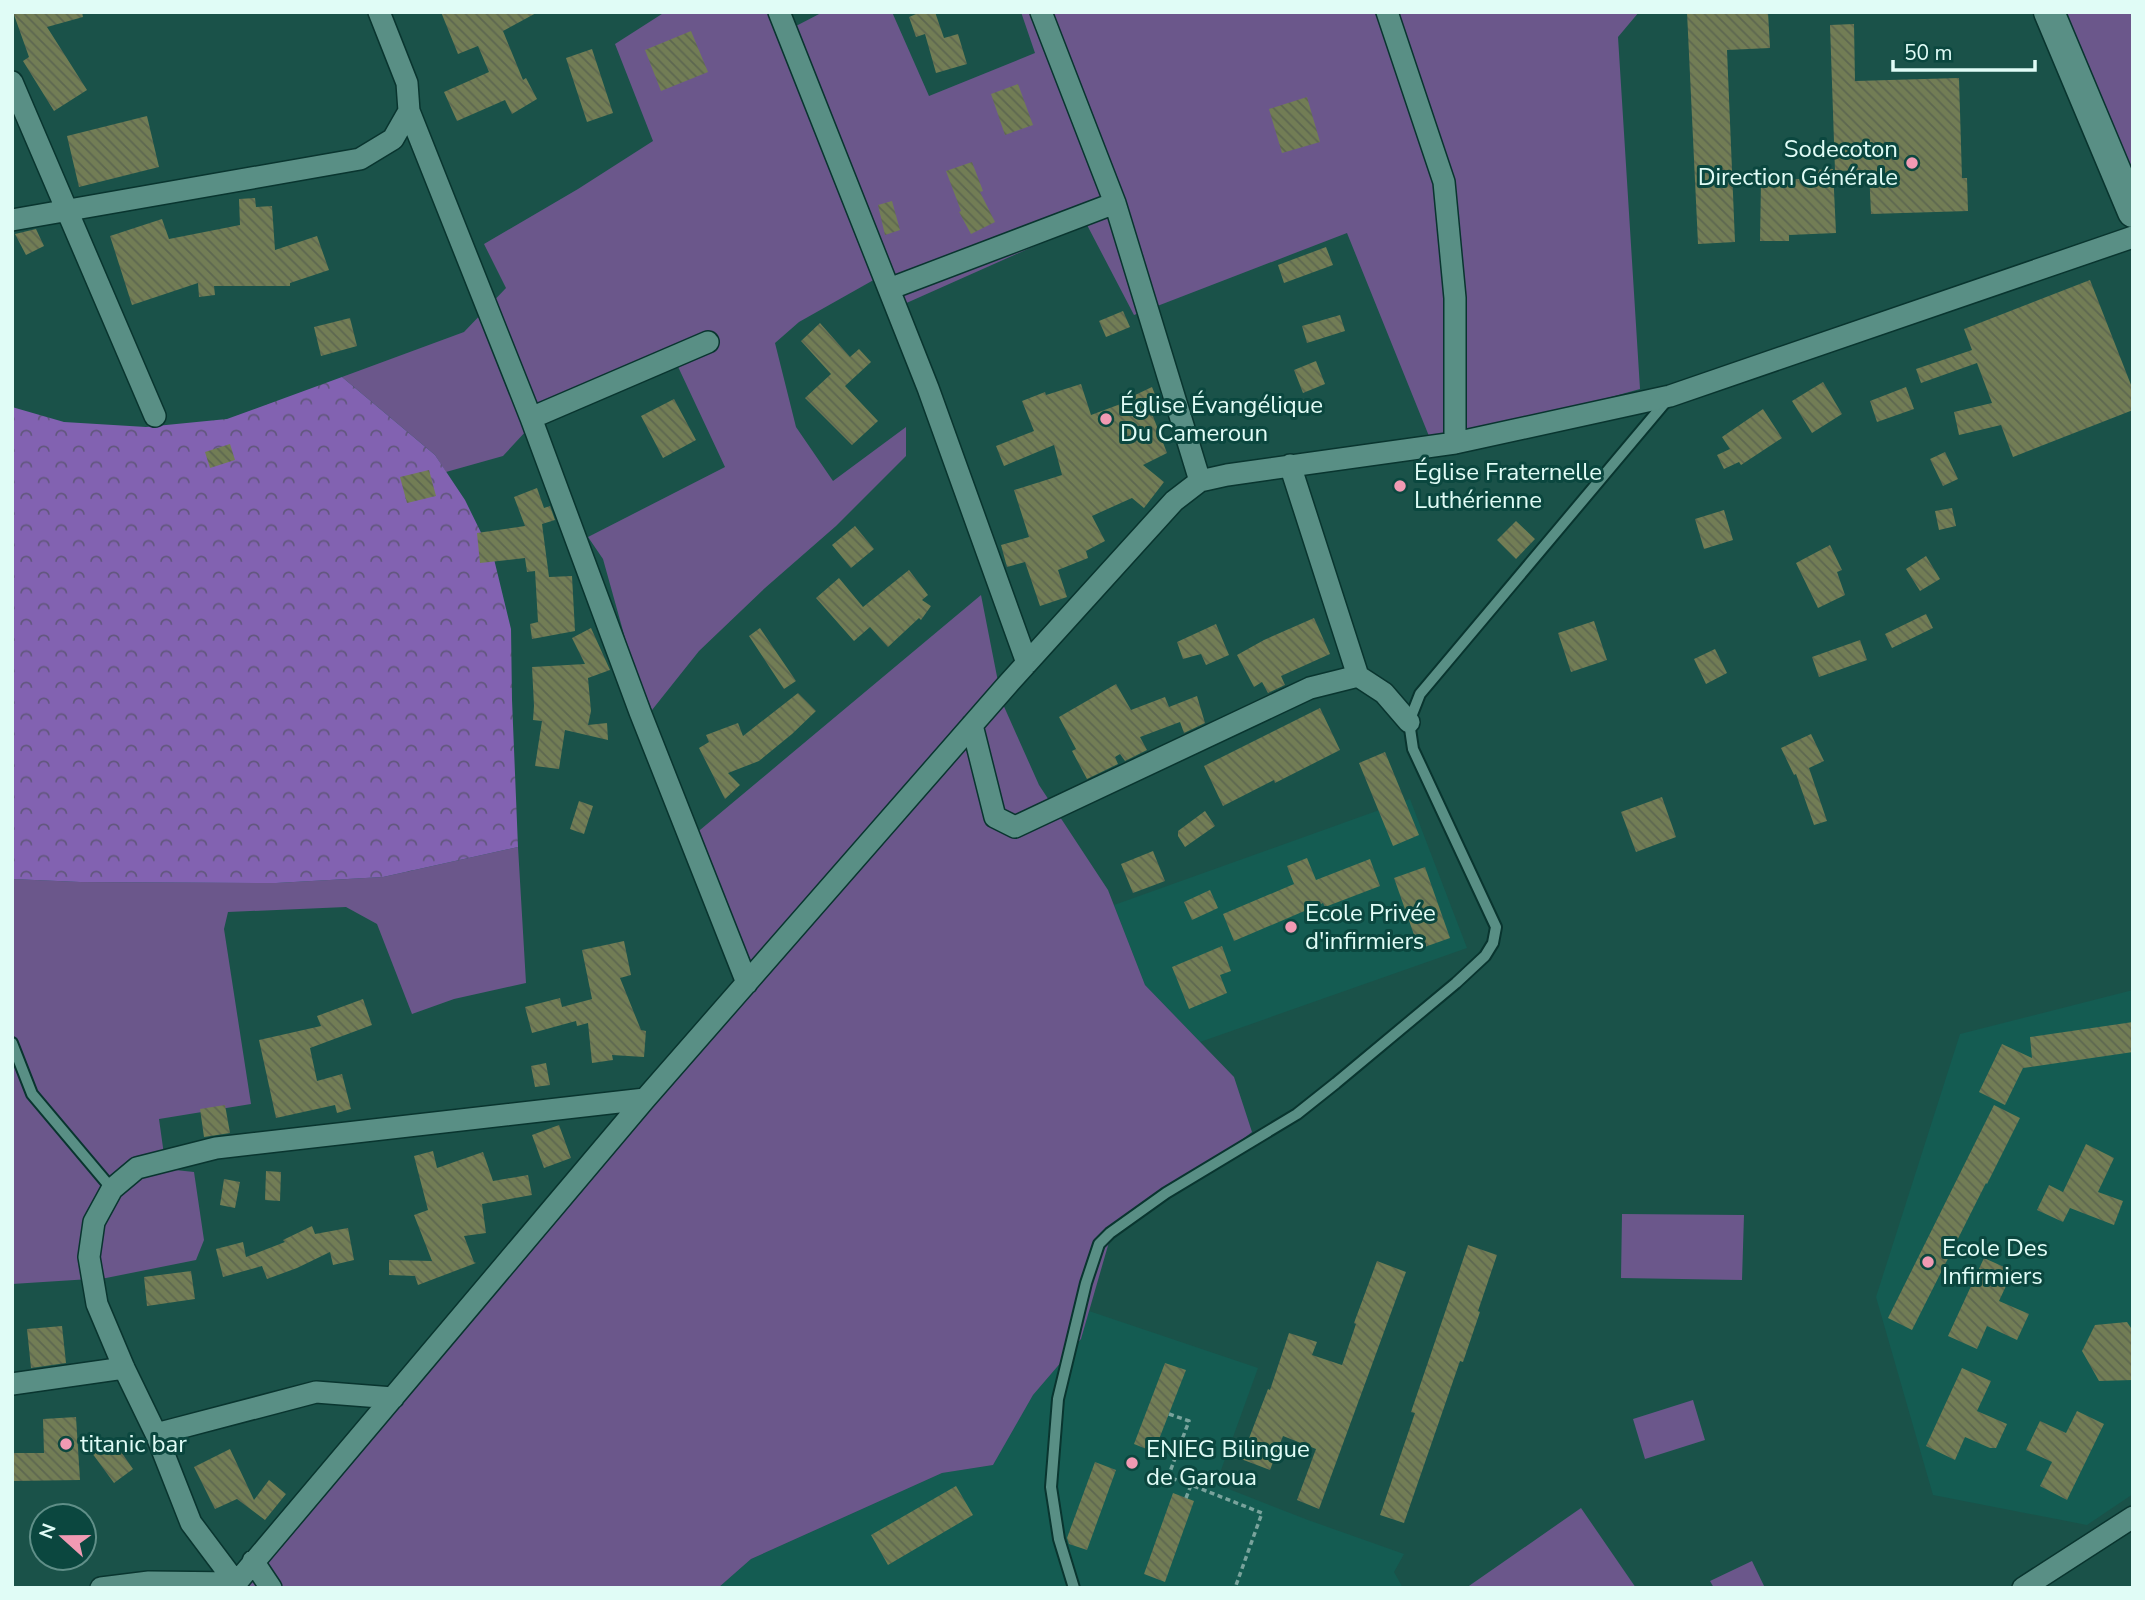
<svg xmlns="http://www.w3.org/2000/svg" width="2145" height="1600" viewBox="0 0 2145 1600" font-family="'Nunito Sans',sans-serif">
	<defs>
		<pattern id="forest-crowns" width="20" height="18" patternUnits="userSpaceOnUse" patternTransform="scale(1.75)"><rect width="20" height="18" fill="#8262b1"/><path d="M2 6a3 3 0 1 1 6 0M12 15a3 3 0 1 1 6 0" fill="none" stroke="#62577e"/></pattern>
		<pattern id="building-back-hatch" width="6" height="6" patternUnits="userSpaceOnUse" patternTransform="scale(1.75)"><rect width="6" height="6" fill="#727d55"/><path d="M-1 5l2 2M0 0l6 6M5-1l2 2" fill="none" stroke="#5d6750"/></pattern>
	</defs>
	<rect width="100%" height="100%" fill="#1a5249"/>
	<!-- built -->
	<path fill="#145c52" d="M1410 799 1467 948 1200 1042 1145 985 1114 905Z
		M2133 990V1494L2087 1525 1933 1495 1876 1297 1960 1034Z
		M1089 1311 1258 1368 1216 1484 1308 1520 1404 1554 1394 1572 1403 1588H718L751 1559 942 1473 993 1465 1033 1395 1081 1339Z"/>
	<!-- grass -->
	<path fill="#6b578b" d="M665 12H789L796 26 823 12H892L929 96 1035 53 1021 12H1639L1618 37 1640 389 1433 446 1347 233 1134 315 1086 223 902 305 886 273 799 322 775 343 796 427 833 481 906 427V456L836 526 765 588 699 651 652 710 630 656 603 559 588 537 725 467 673 356 527 430 503 456 446 472 435 455 342 377 464 332 506 288 484 244 578 189 653 141 615 44Z
		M2064 12H2133V184Z
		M981 595 1002 702 1039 785 1108 890 1145 985 1234 1077 1252 1132 1109 1242 1081 1339 1033 1395 993 1465 942 1473 751 1559 718 1588H225L741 976 694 835Z
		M518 847 526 983 454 999 412 1014 377 924 346 907 228 912 224 929 251 1104 159 1119 166 1169 194 1172 204 1240 196 1260 106 1278 12 1284V879L80 882 276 883 383 877Z
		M1622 1214 1744 1215 1742 1280 1621 1278Z
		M1693 1400 1705 1440 1645 1459 1633 1419Z
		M1581 1508 1636 1588H1466Z
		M1752 1561 1765 1588H1714L1710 1581Z"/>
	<!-- forest -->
	<path fill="url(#forest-crowns)" d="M342 377 435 455 465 500 494 559 511 629 512 700 518 847 383 877 276 883 80 882 12 879V407L64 422 146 427 227 419Z"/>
	<!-- building -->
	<path fill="url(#building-back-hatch)" d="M13 12H82L83 17 47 27 87 90 54 111 23 61 29 57Z
		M441 12H538L503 31 523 80 526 78 537 99 512 114 505 100 457 121 444 92 489 72 478 46 458 54Z
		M921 12H935L944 38 958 34 967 64 936 73 925 34 916 37 909 17Z
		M1687 12H1768L1770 48 1727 50 1735 242 1698 244Z
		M1854 24 1855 81 1959 78 1962 178H1967L1968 211 1871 214 1869 170 1835 171 1830 25Z
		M691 31 708 72 661 91 645 50Z
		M592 49 613 113 587 122 566 58Z
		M1018 84 1033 125 1005 135 991 94Z
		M1307 97 1320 142 1282 153 1269 109Z
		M147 116 159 167 79 187 67 136Z
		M972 162 983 191 980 192 995 222 971 234 959 212 961 211 946 171Z
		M1833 169 1836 233 1789 235V241H1760L1761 179H1801L1800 171Z
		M255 198 256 207 272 206 275 250 317 236 329 270 290 283V286H214L215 295 199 297 198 283 132 305 110 236 162 219 169 239 240 225 239 199Z
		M892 201 900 230 885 235 878 205Z
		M36 229 44 246 26 255 15 234Z
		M1326 247 1333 265 1284 283 1278 265Z
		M2090 280 2133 390V410L2013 457 2001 425 1959 435 1954 412 1992 403 1977 363 1921 383 1916 369 1972 350 1964 329Z
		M1123 311 1130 327 1106 337 1099 321Z
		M1340 315 1345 331 1307 343 1302 326Z
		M350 318 357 346 321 356 314 327Z
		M820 323 850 357 859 349 871 362 845 386 878 421 852 445 805 398 831 374 801 341Z
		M1316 361 1325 384 1303 393 1294 370Z
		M1823 382 1842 414 1812 433 1792 401Z
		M1081 384 1091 415 1134 399 1133 396 1152 387 1160 407 1151 411 1167 453 1143 465 1164 482 1144 508 1132 498 1092 516 1105 541 1086 551 1088 558 1058 570 1067 597 1040 606 1025 562 1007 567 1001 545 1029 537 1014 490 1062 475 1054 445 1004 466 996 446 1034 431 1022 401 1045 392 1046 395Z
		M1906 387 1914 409 1877 422 1870 401Z
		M674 399 696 440 663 458 641 416Z
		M1763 409 1782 438 1741 465 1739 462 1724 469 1717 455 1730 449 1722 437Z
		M230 444 235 460 210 468 205 452Z
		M1945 452 1958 479 1943 486 1930 459Z
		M429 470 436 496 407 503 400 477Z
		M537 488 544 508 550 506 555 520 542 524 549 577 572 576 575 631 532 639 530 624 538 622 535 571 527 572 525 558 480 563 477 533 525 526 514 497Z
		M1952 508 1956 526 1939 530 1935 511Z
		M1724 510 1733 540 1704 549 1695 519Z
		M1516 521 1535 539 1516 559 1497 540Z
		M855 526 874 549 851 568 832 545Z
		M1830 545 1842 570 1837 572 1845 595 1818 608 1796 563Z
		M1926 556 1940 579 1920 591 1906 569Z
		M909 570 928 595 922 600 931 606 921 620 919 618 888 647 870 627 854 641 816 598 839 578 863 607Z
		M1926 614 1933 628 1892 648 1885 634Z
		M1314 618 1330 654 1281 676 1285 685 1268 693 1262 682 1254 687 1237 655 1264 640Z
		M1594 621 1607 660 1571 672 1558 633Z
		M1216 624 1229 655 1206 665 1201 654 1183 659 1177 642Z
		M591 628 610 670 588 678 591 711 588 725 607 723 608 740 565 730 559 769 535 766 542 721 533 720 534 706 532 667 585 664 572 638Z
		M760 628 796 681 784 689 749 636Z
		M1860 640 1867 660 1819 677 1812 657Z
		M1715 649 1727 673 1706 684 1694 659Z
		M1116 684 1131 710 1165 697 1169 707 1197 696 1205 723 1184 733 1180 722 1140 737 1147 750 1125 761 1120 754 1115 757 1118 764 1087 779 1072 751 1076 749 1059 717Z
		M798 693 816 711 792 734 759 761 728 773 740 785 725 799 699 748 709 742 706 735 738 723 743 736Z
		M1320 708 1340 750 1275 783 1274 780 1223 806 1204 766Z
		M1811 734 1824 761 1809 768 1827 821 1814 825 1796 774 1794 775 1781 748Z
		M1385 752 1419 835 1393 846 1359 763Z
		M1662 797 1676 837 1636 852 1621 812Z
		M579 801 593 806 584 834 570 829Z
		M1205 811 1215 826 1185 847 1178 836V831Z
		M1153 851 1165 881 1133 893 1121 864Z
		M1307 858 1316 880 1370 859 1380 886 1325 907 1323 903 1234 941 1223 914 1294 884 1287 866Z
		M1425 867 1450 938 1419 949 1394 878Z
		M1210 890 1218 908 1192 920 1184 902Z
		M624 941 631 975 620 978 641 1030 646 1031 644 1057 612 1055 613 1060 592 1063 588 1023 577 1026 576 1021 532 1033 525 1007 560 998 562 1007 592 999 582 950Z
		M1222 946 1231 971 1220 975 1227 993 1189 1009 1172 967Z
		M363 999 372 1025 310 1048 317 1081 342 1074 351 1109 337 1113 335 1105 276 1118 259 1040 321 1026 317 1016Z
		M2133 1022V1052L2023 1068 2005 1105 1979 1092 2002 1044 2032 1058 2030 1037Z
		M546 1063 550 1085 535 1087 531 1066Z
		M225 1105 230 1133 204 1137 200 1109Z
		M1994 1105 2020 1118 1987 1184 1986 1183 1912 1330 1888 1318Z
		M559 1125 571 1158 544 1168 532 1135Z
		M2086 1144 2114 1158 2098 1192 2123 1201 2114 1225 2070 1208 2063 1222 2037 1210 2049 1185 2063 1192Z
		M433 1151 437 1168 483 1152 493 1181 528 1175 532 1195 482 1204 486 1233 464 1236 474 1262 476 1263 418 1285 415 1276 389 1275V1260L432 1261 414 1215 428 1210 414 1156Z
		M266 1171 281 1172 280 1201 265 1200Z
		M224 1179 240 1182 235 1208 220 1205Z
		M312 1226 315 1234 348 1228 354 1260 333 1265 330 1252 297 1268 267 1279 262 1266 223 1277 216 1249 243 1242 246 1257 285 1242 283 1240Z
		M1468 1245 1497 1255 1478 1311 1480 1312 1463 1362 1460 1361 1404 1523 1380 1515 1415 1413 1411 1412Z
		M1984 1258 2013 1271 1999 1301 2029 1314 2017 1340 1987 1326 1977 1349 1948 1336Z
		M1377 1261 1406 1272 1319 1509 1297 1500 1316 1449 1283 1436 1270 1470 1241 1459 1268 1389 1270 1390 1289 1333 1317 1342 1312 1355 1342 1365 1356 1324 1354 1323Z
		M191 1271 195 1299 147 1306 144 1277Z
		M2127 1322 2133 1331V1380L2099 1381 2082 1351 2095 1325Z
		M62 1326 66 1363 31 1368 27 1329Z
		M1165 1363 1186 1370 1154 1452 1134 1444Z
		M1962 1368 1991 1381 1977 1411 2007 1424 1996 1448H1990L1965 1437 1955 1460 1926 1446Z
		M2077 1411 2104 1424 2067 1500 2040 1486 2052 1462 2026 1450 2040 1421 2066 1433Z
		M76 1417 80 1480 12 1481V1453H44L43 1419Z
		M112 1439 133 1469 114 1483 92 1453Z
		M230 1449 254 1500 269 1480 286 1494 265 1520 237 1499 215 1509 194 1467Z
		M1095 1462 1116 1470 1087 1550 1069 1544 1067 1538Z
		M956 1486 973 1515 888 1565 871 1535Z
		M1173 1493 1194 1501 1165 1582 1144 1574Z"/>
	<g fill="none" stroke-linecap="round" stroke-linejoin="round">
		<defs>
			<path id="lane" d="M12 1043 32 1094 112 1189
				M1074 1588 1059 1539 1051 1487 1058 1399 1086 1283 1099 1244 1110 1233 1166 1193 1297 1114 1336 1083 1456 983 1485 956 1493 943 1496 927 1413 749 1409 722 1420 694 1668 399"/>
			<path id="street" d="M779 12 928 388 1027 663
				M1041 12 1115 203 1200 481
				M1387 12 1444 182 1455 298V443
				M12 82 155 416
				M409 111 531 418 640 712 747 983
				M12 220 360 159 393 139 409 111 407 83 379 12
				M889 289 1115 203
				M531 418 708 342
				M1290 465 1358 676 1384 693 1409 722
				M972 725 995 817 1015 827 1310 688 1358 676
				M12 1384 124 1368
				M156 1434 316 1392 393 1398
				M253 1561 271 1588
				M236 1583 191 1523 156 1434 124 1368 97 1304 89 1257 94 1222 112 1189 137 1168 216 1148 645 1099
				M101 1588 149 1582 236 1583
				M232 1588 645 1099 1008 684 1174 501 1200 481 1227 475 1455 443 1670 396 2133 237
				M2023 1588 2133 1517"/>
			<path id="secondary" d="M2049 12 2133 212"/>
		</defs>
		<!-- lane casing -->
		<use href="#lane" stroke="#09352f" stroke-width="14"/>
		<!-- street casing -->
		<use href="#street" stroke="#09352f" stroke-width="24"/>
		<!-- secondary casing -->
		<use href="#secondary" stroke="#09352f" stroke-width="33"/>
		<!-- path -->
		<path stroke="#79a39c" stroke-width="3.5" stroke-dasharray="5 3.5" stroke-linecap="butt" d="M1169 1414 1189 1421 1168 1477 1191 1485
			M1186 1498 1191 1485 1262 1513 1235 1588"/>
		<!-- lane -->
		<use href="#lane" stroke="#598f85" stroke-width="10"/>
		<!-- street -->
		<use href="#street" stroke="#598f85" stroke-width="21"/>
		<!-- secondary -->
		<use href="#secondary" stroke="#598f85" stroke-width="30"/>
	</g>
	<!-- markers -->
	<g fill="#f19ab3" stroke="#0b473f" stroke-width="2.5">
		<circle cx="1912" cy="163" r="7"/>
		<circle cx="1106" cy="419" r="7"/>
		<circle cx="1400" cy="486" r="7"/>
		<circle cx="1291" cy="927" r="7"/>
		<circle cx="1928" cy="1262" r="7"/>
		<circle cx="66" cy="1444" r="7"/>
		<circle cx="1132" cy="1463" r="7"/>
	</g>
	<g text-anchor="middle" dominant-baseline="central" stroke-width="6" stroke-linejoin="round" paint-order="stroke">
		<!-- poi labels -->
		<g font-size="24" fill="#e0fcf6" stroke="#0b473f" text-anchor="start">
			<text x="1898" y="149" text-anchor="end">Sodecoton<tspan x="1898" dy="28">Direction Générale</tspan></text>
			<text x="1120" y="405">Église Évangélique<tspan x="1120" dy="28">Du Cameroun</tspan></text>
			<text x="1414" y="472">Église Fraternelle<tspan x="1414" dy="28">Luthérienne</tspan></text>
			<text x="1305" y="913">Ecole Privée<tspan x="1305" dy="28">d'infirmiers</tspan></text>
			<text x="1942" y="1248">Ecole Des<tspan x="1942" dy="28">Infirmiers</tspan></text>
			<text x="80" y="1444">titanic bar</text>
			<text x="1146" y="1449">ENIEG Bilingue<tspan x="1146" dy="28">de Garoua</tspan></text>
		</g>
	</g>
	<!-- border -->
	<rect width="2145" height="1600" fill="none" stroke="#e0fcf6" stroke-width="28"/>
	<!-- north arrow -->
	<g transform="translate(63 1537) rotate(291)"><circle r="33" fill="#0b473f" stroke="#608f88" stroke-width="2"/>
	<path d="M0-5L12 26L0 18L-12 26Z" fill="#f19ab3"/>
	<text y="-10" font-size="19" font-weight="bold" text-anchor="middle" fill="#e0fcf6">N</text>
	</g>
	<!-- scale -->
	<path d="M1893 60v10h142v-10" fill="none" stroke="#e0fcf6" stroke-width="3.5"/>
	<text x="1904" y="60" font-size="21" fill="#e0fcf6" stroke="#0b473f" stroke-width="5" paint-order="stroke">50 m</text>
</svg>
